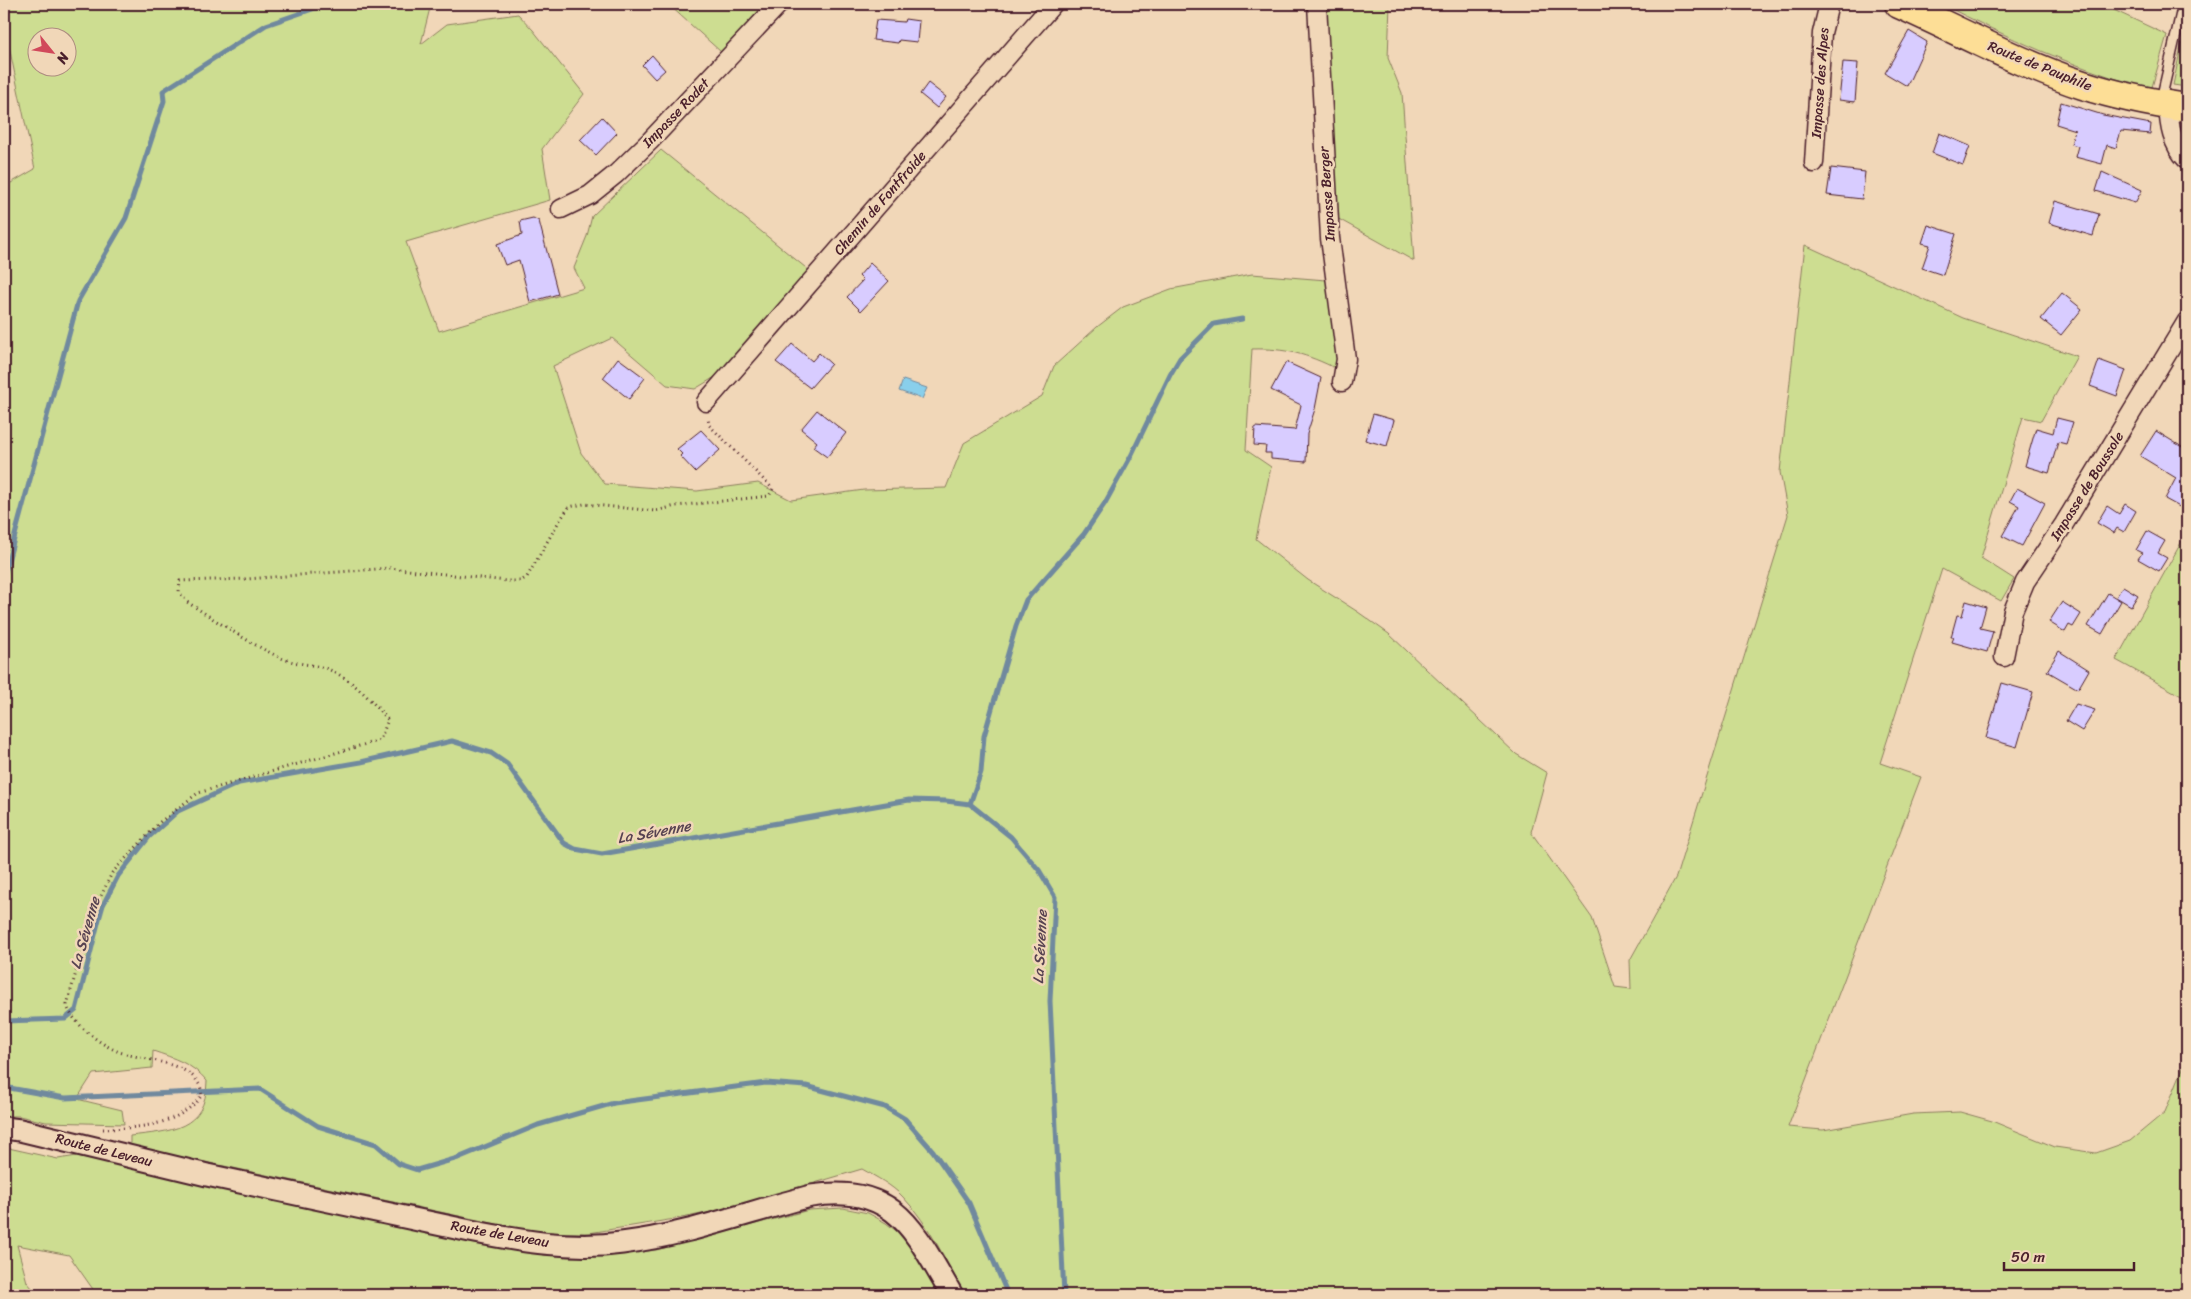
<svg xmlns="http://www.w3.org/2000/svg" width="2191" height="1299" viewBox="0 0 2191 1299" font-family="Sriracha,sans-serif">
	<rect width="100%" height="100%" fill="#f1d7b8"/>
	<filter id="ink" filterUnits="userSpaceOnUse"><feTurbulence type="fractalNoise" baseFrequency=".02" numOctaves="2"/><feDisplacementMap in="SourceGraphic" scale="10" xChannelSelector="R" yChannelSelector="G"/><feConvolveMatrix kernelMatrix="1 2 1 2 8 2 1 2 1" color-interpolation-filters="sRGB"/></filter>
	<g filter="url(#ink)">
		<!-- green -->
		<path fill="#cddd91" stroke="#8c7e5e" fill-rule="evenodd" d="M4 4H431L421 44 447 24 518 14 533 30 584 94 542 149 550 200 406 242 439 331 584 288 574 268 587 236 592 216 661 150 811 272 720 374 695 389 667 385 612 338 553 366 581 453 605 484 697 491 758 483 791 500 864 490 946 488 964 443 1042 396 1054 366 1097 327 1123 307 1171 289 1252 274 1326 280 1338 347 1337 369C1307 354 1285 348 1252 349L1246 450 1271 467 1256 539 1308 580 1358 612 1389 634 1516 754 1547 773 1531 832 1592 918 1615 987 1631 989 1630 960 1676 877 1788 515 1780 472 1805 245 1963 318 2077 356 2041 421 2023 417 1981 558 2014 579 2001 601 1942 569 1880 763 1921 777 1788 1127 1823 1130 1913 1114 1960 1112 1992 1121 2055 1147 2096 1153 2130 1141 2165 1112 2187 1058V1295H965C946 1262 930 1225 903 1197 892 1185 876 1177 862 1169L730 1208 687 1217 589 1233 534 1232 130 1146V1136C170 1131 206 1131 207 1081 193 1064 174 1058 153 1051L152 1068 93 1074 77 1099 122 1110 124 1124 46 1122 19 1116H4V187L35 169 4 23ZM38 38H68V68H38Z
			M670 4H769L721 52 669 5Z
			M1324 4H1390L1388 58 1402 93 1414 261 1335 217Z
			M1942 4H2101L2167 35 2152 87H2142C2072 66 2007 38 1942 4Z
			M2187 18V87L2173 85Z
			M2187 532V699L2116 660Z
			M4 1147 58 1159 77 1156 458 1239 538 1254 568 1257 609 1256 656 1250 809 1210 843 1208 868 1213 886 1223 903 1236 918 1255 939 1295H97L69 1255 17 1245 27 1282 38 1295H4Z"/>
		<!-- water -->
		<path fill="#89cfeb" stroke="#70899e" d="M903 380 927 388 922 399 899 391Z"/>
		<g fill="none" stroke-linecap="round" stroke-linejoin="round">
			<!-- stream -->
			<path stroke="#70899e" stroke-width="5" d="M4 576 78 301 126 218 164 101 163 91 266 25 327 4
				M970 804 981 772 984 736 1016 626 1026 600 1084 534 1105 503 1131 456 1170 375 1180 358 1214 324 1242 319
				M4 1021 65 1019 76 1010 99 919 103 905 118 876 149 837 178 811 239 783 361 762 452 741 491 753 507 764 564 843 575 849 602 854 909 800 946 801 970 804 1011 837 1039 870 1055 897 1050 1001 1064 1295
				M4 1087 65 1098 260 1089 318 1126 376 1144 399 1164 417 1170 458 1158 538 1125 614 1103 766 1083 806 1086 885 1107 905 1119 933 1151 969 1203 1008 1295"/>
		</g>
		<!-- building -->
		<path fill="#d8ccff" stroke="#4a1f2b" d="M905 19 919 21 917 42 899 40 898 43 873 40 876 20 904 22Z
			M1909 31 1927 42 1907 86 1885 73Z
			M652 55 665 70 655 79 642 65Z
			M1843 62 1858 63 1855 102 1839 100Z
			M928 83 946 97 937 108 920 94Z
			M2061 102 2103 115 2151 124 2150 134 2121 131 2116 148 2107 145 2102 164 2075 157 2078 146 2071 144 2075 130 2056 124Z
			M602 117 617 133 596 155 580 140Z
			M1939 133 1970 146 1963 165 1932 153Z
			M1831 168 1865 172 1862 199 1827 195Z
			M2102 172 2142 190 2135 203 2096 191Z
			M2055 201 2099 214 2093 236 2049 223Z
			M533 218 539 221 558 294 530 302 519 260 505 265 497 244 522 235 520 221Z
			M1928 225 1956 234 1943 275 1922 268 1930 245 1922 243Z
			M870 263 889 281 861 311 847 297 863 280 859 276Z
			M2062 293 2082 309 2061 335 2041 319Z
			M792 344 812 361 819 353 831 364 810 388 776 362Z
			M618 358 645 378 629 399 603 378Z
			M2099 360 2126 370 2117 396 2090 386Z
			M1286 362 1321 378 1315 409 1307 434 1306 462 1271 459V453H1265L1266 446 1254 445 1255 427 1295 430 1301 405 1271 390Z
			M817 410 846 433 827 457 813 447 817 442 801 429Z
			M1373 414 1394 420 1387 446 1365 440Z
			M2057 418 2073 422 2066 444 2058 442 2049 473 2025 466 2036 428 2053 433Z
			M701 430 720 450 695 472 680 456 682 454 677 449Z
			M2156 431 2187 450V511L2165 499 2176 478 2140 456Z
			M2017 488 2045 503 2022 546 2002 536 2019 506 2010 501Z
			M2125 504 2136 511 2124 532 2117 528 2114 533 2097 523 2107 506 2119 514Z
			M2147 531 2165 541 2158 553 2167 558 2159 571 2138 559 2142 553 2136 550Z
			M2123 586 2138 595 2131 606 2116 597Z
			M2108 593 2121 601 2102 634 2088 626Z
			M1966 601 1986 607 1980 628 1993 631 1987 652 1952 642 1954 637H1951L1957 615 1962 616Z
			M2062 602 2081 614 2073 627 2069 625 2065 632 2049 622Z
			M2059 651 2089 670 2078 689 2047 671Z
			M2002 683 2033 692 2017 747 1986 738Z
			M2076 704 2095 710 2082 731 2066 721Z"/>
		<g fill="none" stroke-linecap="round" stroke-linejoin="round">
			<defs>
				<path id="service" d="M2167 101 2163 91 2183 4"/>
				<path id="minor" d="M1317 4 1330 238 1346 359 1342 382
					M2168 105C2169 126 2172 145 2187 160
					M1814 163 1822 33 1829 4
					M561 209 590 195 616 174 650 141 779 4
					M706 402 1053 4
					M2004 657 2013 611 2025 582 2064 524 2187 321"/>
				<path id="tertiary" d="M4 1128 20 1130 207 1175 470 1231C520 1241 572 1250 622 1243 687 1235 748 1212 811 1196 897 1183 914 1231 952 1295"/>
				<path id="primary" d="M1899 4C1960 31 2020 64 2083 85 2117 96 2153 103 2187 108"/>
			</defs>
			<!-- service casing -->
			<use href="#service" stroke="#4a1f2b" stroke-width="12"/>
			<!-- minor casing -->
			<use href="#minor" stroke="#4a1f2b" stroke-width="21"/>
			<!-- tertiary casing -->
			<use href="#tertiary" stroke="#4a1f2b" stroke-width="25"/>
			<!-- primary casing -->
			<use href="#primary" stroke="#4a1f2b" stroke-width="31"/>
			<!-- path -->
			<path stroke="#4a1f2b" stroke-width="3" stroke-dasharray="1 4" stroke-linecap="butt" d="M103 1129C139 1128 179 1126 202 1095 201 1092 201 1086 199 1084 187 1061 139 1060 117 1051 103 1045 89 1035 79 1024 74 1018 69 1013 67 1005L91 917 112 873 160 822 198 793 380 740 388 720C373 702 355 682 334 672 318 663 298 666 279 657 247 642 217 621 187 602L179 592 180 581 247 579 390 568 507 581H521L527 577 558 523 569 507 584 504 655 511 676 506 769 496 773 489 709 425 708 418"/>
			<!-- service -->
			<use href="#service" stroke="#f1d7b8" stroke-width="9"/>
			<!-- minor -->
			<use href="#minor" stroke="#f1d7b8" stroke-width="18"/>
			<!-- tertiary -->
			<use href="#tertiary" stroke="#f1d7b8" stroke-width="21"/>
			<!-- primary -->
			<use href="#primary" stroke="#fdde96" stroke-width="28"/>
		</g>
	</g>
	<g text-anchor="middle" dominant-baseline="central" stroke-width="5" stroke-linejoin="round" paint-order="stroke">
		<!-- street labels -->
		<g font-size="14" fill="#4a1f2b" stroke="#f1d7b8">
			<text transform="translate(2040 66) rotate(22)">Route de Pauphile</text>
			<text transform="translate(1820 83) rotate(-86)">Impasse des Alpes</text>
			<text transform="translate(676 113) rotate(-46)">Impasse Rodet</text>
			<text transform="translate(1327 194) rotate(-94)">Impasse Berger</text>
			<text transform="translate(880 203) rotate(-49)">Chemin de Fontfroide</text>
			<text transform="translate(2087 486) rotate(-58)">Impasse de Boussole</text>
			<text transform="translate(104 1150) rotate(14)">Route de Leveau</text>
			<text transform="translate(500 1234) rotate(10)">Route de Leveau</text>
		</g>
		<!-- water labels -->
		<g font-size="15" font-style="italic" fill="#574251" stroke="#f1d7b8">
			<text transform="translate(654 832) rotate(-10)">La Sévenne</text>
			<text transform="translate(85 933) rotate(-74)">La Sévenne</text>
			<text transform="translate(1040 947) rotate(-87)">La Sévenne</text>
		</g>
	</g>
	<!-- margin -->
	<rect width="2191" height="1299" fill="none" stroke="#f1d7b8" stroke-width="20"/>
	<rect x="10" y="10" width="2171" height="1279" fill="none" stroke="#4a1f2b" stroke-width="2" filter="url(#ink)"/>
	<!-- north arrow -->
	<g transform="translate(52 52) rotate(120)"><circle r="24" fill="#f1d7b8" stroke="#ae8d80"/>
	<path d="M0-4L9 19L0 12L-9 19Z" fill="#d1495b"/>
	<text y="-8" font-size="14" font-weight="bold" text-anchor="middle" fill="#4a1f2b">N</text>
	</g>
	<!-- scale -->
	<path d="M2004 1262v8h130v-8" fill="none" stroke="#4a1f2b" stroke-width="2.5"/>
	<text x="2011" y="1262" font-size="15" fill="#4a1f2b" stroke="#f1d7b8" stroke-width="4" paint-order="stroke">50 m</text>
</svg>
